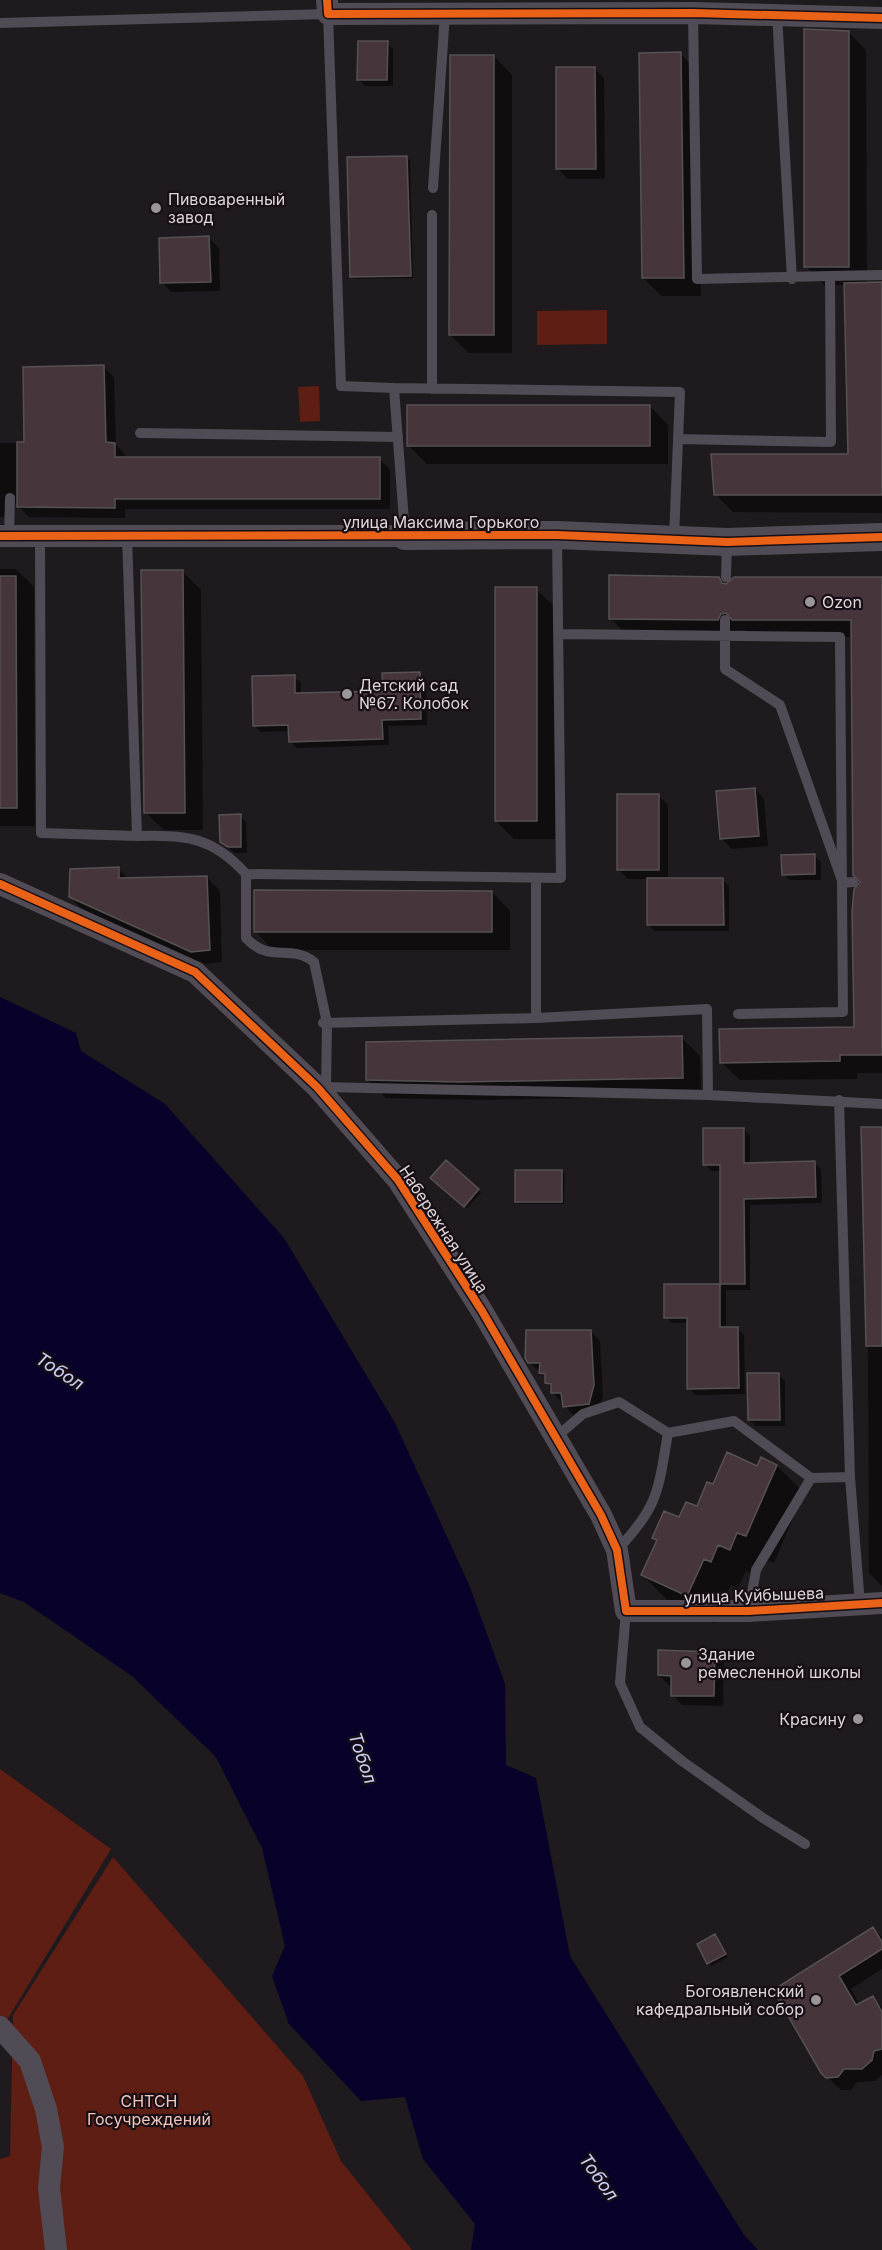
<svg xmlns="http://www.w3.org/2000/svg" width="882" height="2250" viewBox="0 0 882 2250" font-family="Inter,sans-serif">
	<rect width="100%" height="100%" fill="#1e1a1d"/>
	<!-- green -->
	<path fill="#5e1e13" d="M607 310V344L537 345V311Z
		M319 386 320 421 300 422 298 387Z
		M0 1769 111 1849 7 2020 0 2019Z
		M113 1857 303 2076 341 2161 412 2250H0V2159L10 2156 13 2015Z"/>
	<!-- water -->
	<path fill="#08022b" d="M0 997 76 1033 81 1051 165 1104 284 1238 395 1423 470 1587 505 1684 506 1765 536 1778 570 1956 744 2235 758 2250H471L475 2224 423 2159 405 2097 361 2101 289 2024 272 1976 285 1946 262 1848 216 1757 132 1676 24 1602 0 1593Z"/>
	<!-- shadow -->
	<path fill="#0007" d="M848 32 866 50 867 284H882V513L733 512 715 494 850 455 845 285H824L806 266Z
		M387 43 393 49V86H365L359 80Z
		M680 54 699 72 701 296H662L643 278Z
		M494 56 512 75V353H469L450 335Z
		M594 68 604 78 605 179H568L558 169Z
		M407 158 410 160 413 278 354 279 352 276Z
		M209 238 219 248 220 291 171 292 162 282Z
		M104 367 114 377 116 445 125 455V458L379 459 390 469V509H125V518L29 517 19 507V502L13 505 12 517H0V443H26Z
		M650 406 668 425V464H427L409 446Z
		M0 569H16L34 587 35 826H0Z
		M183 572 201 590 203 830H164L145 812Z
		M718 578 725 586 882 578V1073H857V1079L740 1080 721 1062 856 1029 862 882 852 637H752L745 630 628 636 610 618Z
		M536 589 555 607V839H514L496 821Z
		M420 674 426 680 427 725 388 726 389 745 297 748 290 741V731L261 732 254 725 294 677 301 683V694L384 692Z
		M755 789 764 799 768 846 732 849 722 839Z
		M658 795 668 805V880H723L729 886V931H655L648 925V879H628L618 869Z
		M240 816 246 822 247 853H235L221 842Z
		M814 855 821 862V880H790L783 874Z
		M118 869 129 879 207 877 220 891 222 962 205 964 83 910 70 897Z
		M492 892 510 911V950H273L255 931Z
		M682 1038 700 1056 701 1096 479 1100 386 1098 368 1080Z
		M882 1128V1586L869 1573 868 1346 863 1129Z
		M744 1129 750 1136V1165L814 1163 821 1169 822 1203 750 1205V1290H726V1329H738L744 1335 745 1394 695 1395 689 1388 688 1323H672L666 1317V1286H722V1171H711L705 1164Z
		M446 1162 481 1193 467 1208 432 1178Z
		M562 1171 565 1174 564 1204H519L516 1201Z
		M590 1331 600 1341 603 1395 598 1414 574 1416 552 1392 546 1378 529 1362Z
		M778 1374 785 1381V1426H756L749 1420Z
		M777 1466 804 1493 774 1563 765 1559 757 1577 746 1571 738 1588 731 1585 715 1623 670 1603 643 1575 658 1541 654 1538 698 1508 714 1486 758 1468Z
		M714 1653 724 1663 723 1706 682 1705 673 1695V1685H669L659 1675Z
		M873 1928 882 1937V1969L851 1989 860 2005 873 1998 882 2007V2075L875 2081 857 2082 851 2090H841L822 2072 775 1991Z
		M715 1936 728 1957 711 1966 709 1963Z"/>
	<!-- building -->
	<path fill="#46363c" stroke="#565253" stroke-width="1.5" d="M804 29 849 31V267H804Z
		M358 41H388L387 80H357Z
		M681 52 684 278H642L639 53Z
		M450 55H494V335H449Z
		M556 67H595L596 169H556Z
		M407 156 411 276 350 277 347 157Z
		M209 236 211 282 160 283 159 238Z
		M882 282V495H714L711 454H848L844 283Z
		M104 365 106 442 115 443V457H380V499H115V508L17 507V442H24L23 367Z
		M407 405H650V446H407Z
		M141 570H183L185 813H144Z
		M609 575 719 577 722 583 726 584 734 577H882V1055H840V1061L720 1063 719 1029 854 1027 852 912 854 889 860 882 853 875 851 620H732L726 613 721 614 718 620 609 619Z
		M0 576H16L17 808H0Z
		M495 587H537V821H495Z
		M420 672 421 719 382 720 383 739 289 742 288 725 253 726 252 676 295 675V693L383 691 382 673Z
		M755 788 759 836 720 839 716 791Z
		M617 794H659V870H617Z
		M241 814V847H228L220 842 219 815Z
		M815 854V874L782 875 781 855Z
		M119 867V878L207 876 210 950 191 952 69 897 70 869Z
		M647 878H723L724 925H647Z
		M254 890 492 891V932H254Z
		M682 1036 683 1078 460 1082 366 1080V1042Z
		M861 1127H882V1346H866Z
		M703 1128H744V1163L815 1161 816 1197 744 1199 745 1284H720V1165H703Z
		M446 1160 479 1189 464 1207 430 1178Z
		M515 1170H562V1202H515Z
		M664 1284H720V1327H738L739 1388 687 1389V1318H664Z
		M526 1330H591L594 1385 589 1404 563 1407 561 1393H551V1384L545 1383V1374L539 1373 540 1363H528L525 1358Z
		M747 1373H779L780 1420H748Z
		M727 1452 757 1466 761 1457 777 1465 746 1536 737 1533 730 1550 718 1545 711 1562 704 1559 687 1596 641 1575 657 1540 652 1538 664 1511 679 1517 686 1502 697 1506 707 1482 713 1484Z
		M658 1650 715 1652 714 1696H671V1676L658 1675Z
		M873 1927 882 1942V1949L839 1976 856 2005 873 1996 882 2012V2049L874 2051 872 2060 862 2069H844L838 2077 826 2078 821 2073 773 1990Z
		M715 1934 726 1954 707 1964 697 1944Z"/>
	<g fill="none" stroke-linecap="round" stroke-linejoin="round">
		<!-- service -->
		<path stroke="#504b54" stroke-width="10" d="M777 14 792 279
			M0 23 328 14 341 386 394 388 405 534
			M433 188 445 14
			M830 276 882 275
			M394 388 680 392 674 538
			M432 389V215
			M140 433 398 437
			M678 439 831 442 830 276 697 279 693 13
			M40 535 41 833 137 836 127 536
			M9 536 10 498
			M726 577 727 542
			M725 620V669L780 705 843 883 853 882
			M560 634 840 637 843 1012 738 1014
			M137 836C185 835 212 836 246 874
			M536 1018V878
			M323 1023 536 1018 707 1009 708 1095
			M322 1087 708 1095 882 1104
			M326 1088 327 1023 314 962C289 943 270 964 246 938V874L561 878 557 535
			M839 1100 850 1477 860 1605
			M555 1438 583 1414 619 1402 668 1433 734 1421 811 1478 850 1477
			M617 1550C659 1506 658 1491 668 1433
			M626 1611 620 1683 640 1727 682 1761 763 1818 805 1844
			M749 1611 756 1570 811 1478"/>
		<!-- minor -->
		<path stroke="#504b54" stroke-width="22" d="M327 0 328 14 693 13 882 18
			M0 536H405
			M0 884 195 972 317 1087 398 1180 482 1311 601 1515 617 1550 626 1611H749L882 1603
			M0 2027 30 2061 46 2109 53 2147 49 2188 56 2250"/>
		<!-- tertiary -->
		<path stroke="#504b54" stroke-width="28" d="M405 536 557 535 727 542 882 537"/>
		<defs>
			<path id="cycleway" d="M327 0 328 14 693 13 882 18
				M0 536 557 535 727 542 882 537
				M0 884 195 972 317 1087 398 1180 482 1311 601 1515 617 1550 626 1611H749L882 1603"/>
		</defs>
		<!-- cycleway casing -->
		<use href="#cycleway" stroke="#170f15" stroke-width="11"/>
		<!-- cycleway -->
		<use href="#cycleway" stroke="#ea6118" stroke-width="8"/>
	</g>
	<!-- markers -->
	<g fill="#9a9598" stroke="#170f15" stroke-width="2">
		<circle cx="156" cy="208" r="6"/>
		<circle cx="810" cy="602" r="6"/>
		<circle cx="347" cy="694" r="6"/>
		<circle cx="686" cy="1663" r="6"/>
		<circle cx="858" cy="1719" r="6"/>
		<circle cx="816" cy="2000" r="6"/>
	</g>
	<g text-anchor="middle" dominant-baseline="central" stroke-width="4.5" stroke-linejoin="round" paint-order="stroke">
		<!-- poi labels -->
		<g font-size="16" fill="#ddd7db" stroke="#170f15" text-anchor="start">
			<text x="168" y="199">Пивоваренный<tspan x="168" dy="18">завод</tspan></text>
			<text x="822" y="602">Ozon</text>
			<text x="359" y="685">Детский сад<tspan x="359" dy="18">№67. Колобок</tspan></text>
			<text x="698" y="1654">Здание<tspan x="698" dy="18">ремесленной школы</tspan></text>
			<text x="846" y="1719" text-anchor="end">Красину</text>
			<text x="804" y="1991" text-anchor="end">Богоявленский<tspan x="804" dy="18">кафедральный собор</tspan></text>
		</g>
		<!-- street labels -->
		<g font-size="16" fill="#ddd7db" stroke="#170f15">
			<text x="441" y="522">улица Максима Горького</text>
			<text transform="translate(444 1229) rotate(57)">Набережная улица</text>
			<text transform="translate(754 1595) rotate(-2)">улица Куйбышева</text>
		</g>
		<!-- park labels -->
		<g font-size="16" fill="#f3c4ba" stroke="#170f15">
			<text x="149" y="2101">СНТСН<tspan x="149" dy="18">Госучреждений</tspan></text>
		</g>
		<!-- water labels -->
		<g font-size="18" font-style="italic" fill="#cbd2fa" stroke="#170f15">
			<text transform="translate(60 1371) rotate(33)">Тобол</text>
			<text transform="translate(363 1758) rotate(71)">Тобол</text>
			<text transform="translate(599 2177) rotate(54)">Тобол</text>
		</g>
	</g>
</svg>
